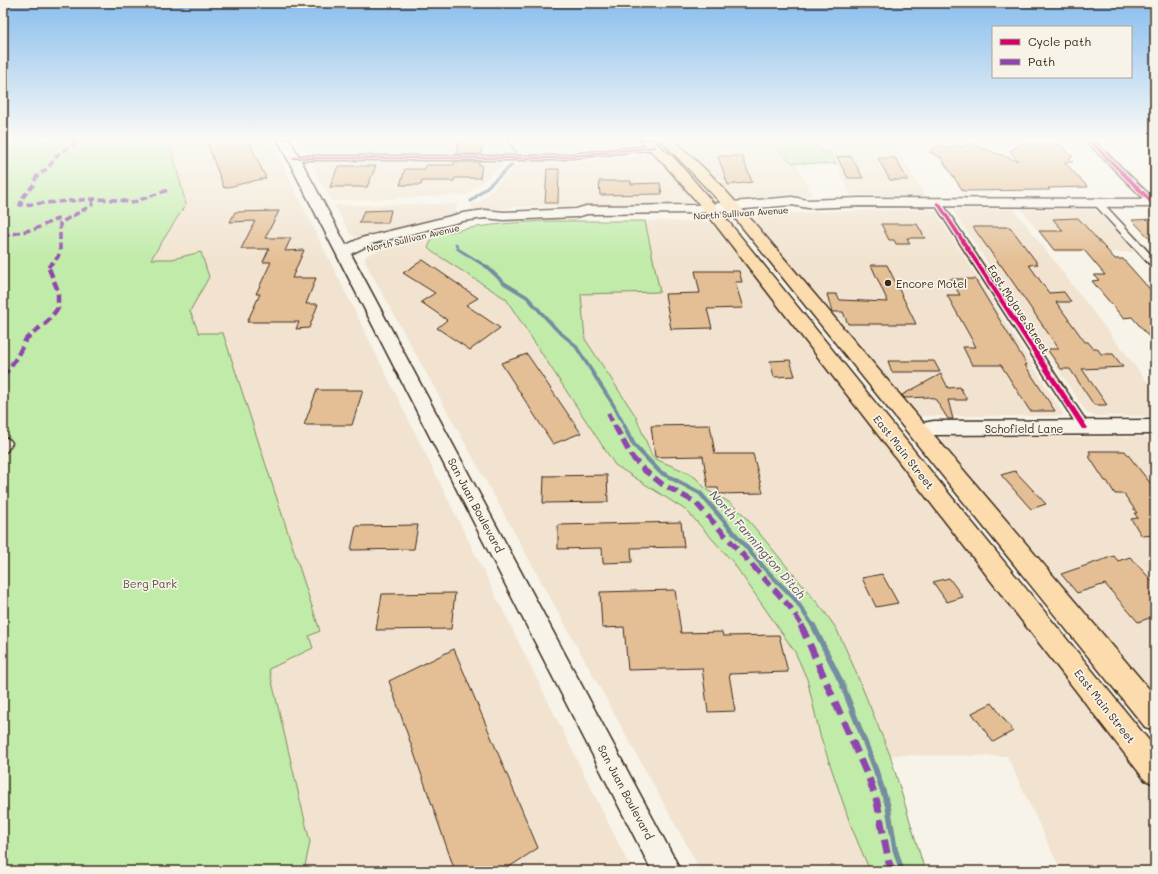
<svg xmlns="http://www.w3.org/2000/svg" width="1158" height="874" viewBox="0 0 1158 874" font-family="Mali,sans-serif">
	<rect width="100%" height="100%" fill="#f7f3e8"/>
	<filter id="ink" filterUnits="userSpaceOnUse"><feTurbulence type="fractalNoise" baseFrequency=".025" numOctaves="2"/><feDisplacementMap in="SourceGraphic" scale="8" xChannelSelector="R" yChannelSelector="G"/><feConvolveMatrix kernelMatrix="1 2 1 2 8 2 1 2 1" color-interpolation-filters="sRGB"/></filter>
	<g filter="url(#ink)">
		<!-- built -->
		<path fill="#f1e3cf" d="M169 140H270L632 871H304L310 842 269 669 313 648 309 636 320 631 190 310 209 277 201 253 172 259H150L186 204Z
			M298 140H504L512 153 518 152 521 149 515 140H639L643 144 551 154H312L306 152Z
			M674 140H769L792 163H796L812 195 742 200 735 199Z
			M814 140H891L926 197 851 195 830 152H820Z
			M648 154H654L675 176 693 198V201L684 205 555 206 514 207 471 212 472 203H479L518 163H558Z
			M316 163H502L501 166 467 195 332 201 312 166Z
			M457 204 455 214 359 238 351 235 334 205Z
			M927 209 936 212 1063 413 1062 416H917L752 220 759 216 812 212Z
			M959 209H1014L1155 392V416H1095L1087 413 955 214 954 211Z
			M1021 209 1094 210 1101 214 1135 252H1055Z
			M645 221 708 222 715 224 1155 789V871H1061L1007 756 890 755 850 658 824 611 744 515 729 502 707 490 696 478 684 471 653 458 635 415 585 339 581 294 659 292Z
			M431 236 432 239 429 244 431 251 506 299 615 465 687 511 732 561 780 629 795 652 807 679 812 702 851 826 870 871H701L365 262 366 256 374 252Z
			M946 437H1155V699L940 442 941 439Z"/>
		<!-- green -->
		<path fill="#c0eba8" stroke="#7e8a63" d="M13 140H169L186 204 151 259H172L201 252 209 277 190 311 199 333H223L320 631 309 636 313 648 269 669 310 842 304 871H3V150Z
			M769 140H814L820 152H829L836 164 792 163Z
			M553 221H645L660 292 581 294 585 339 635 415 653 458 684 471 696 478 707 490 729 502 744 515 824 611 836 628 850 658 890 755 925 871H870L851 826 820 735 807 679 795 652 732 561 687 511 615 465 506 299 431 251 428 248 432 239 431 236C471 226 512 222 553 221Z"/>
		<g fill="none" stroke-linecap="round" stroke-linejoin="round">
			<!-- stream-far3 -->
			<path stroke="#758ca1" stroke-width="3" d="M507 140 516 152
				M471 201 512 165
				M456 244 458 249 487 267"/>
			<!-- stream-far2 -->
			<path stroke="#758ca1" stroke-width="3.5" d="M486 266 504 283 527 297 557 330 575 345 614 406 625 427"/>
			<!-- stream-far1 -->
			<path stroke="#758ca1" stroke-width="4.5" d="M624 426 634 445 660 472 700 493 765 569 795 599 813 626"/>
			<!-- stream -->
			<path stroke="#758ca1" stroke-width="5.5" d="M813 625 842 684 875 768 888 806 895 849 902 871"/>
		</g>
		<!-- building -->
		<path fill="#e4bf95" stroke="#3b2a1e" d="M206 140H248L266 178 224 188Z
			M459 140H483L481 154H456Z
			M1024 142 1028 144H1060L1073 157 1069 158 1073 162H1064L1088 187 1048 188 1050 190 963 191 941 158H942L929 152 939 145 950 149 956 145 962 147 968 143 1018 161 1010 151Z
			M718 156H742L752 182 728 185Z
			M851 156 863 178H848L837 157Z
			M878 158H895L908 180H890Z
			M454 162H479V165H482L480 178H455L454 181H422L421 185H400L405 169H425L426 165H454Z
			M338 166H376L367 187H330Z
			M547 169H559L558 203H545Z
			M599 181H631V184L660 183 662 194 600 195Z
			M391 210 388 223H359L364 211Z
			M279 211 265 238H291L285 251 304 250 292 278H316L306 304H318L309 328 296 329 299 322H247L260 294H256L271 262H263L269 249H241L255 221 230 222 235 212Z
			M1078 218 1115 259H1123L1155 295V344L1132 317 1123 318 1092 281 1099 280 1094 275H1105L1084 250H1054L1039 231H1063L1053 219Z
			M1155 219V244L1132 220Z
			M881 224H917L925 238H907L910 244H896L894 240H889Z
			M973 227H1010L1038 264 1029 265 1049 293 1064 292 1071 302H1056L1085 342H1088L1093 348H1097L1101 354H1113L1123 367 1082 369 1107 405H1094L1070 369H1061L1047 349H1059L1001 265H1000Z
			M423 260 478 298 466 305 500 328 470 350 437 328 447 320 421 302 435 293 403 273Z
			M871 265H887L916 324H848L843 312H832L827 294H836L840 300 888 302Z
			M695 271H739L742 282H735L743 308 707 309 712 328 671 329 665 294 700 293Z
			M950 279H975L1027 365H1025L1055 411H1030L1001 365H972L963 347H976L947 295H960Z
			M527 354 581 433 553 444 501 363Z
			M790 360 795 376 774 377 770 361Z
			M888 361H934L940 372H892Z
			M941 374 948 388 960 387 967 400H948L953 419H948L936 400 929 397 905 398 902 395Z
			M317 390H363L352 425H304Z
			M710 425 715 454H753L763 493 719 494 718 488H708L703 456 655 457 651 426Z
			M1089 451H1125L1151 484H1155V535L1142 536 1131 519 1138 518 1134 513H1137L1124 494H1115L1107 481H1105L1088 455H1091Z
			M1015 471 1046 504 1031 509 1001 475Z
			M607 475 608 502 543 503 544 476Z
			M681 522 684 547 631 548 632 562 603 563 602 548 558 549V525Z
			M418 525 414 549 351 550 356 526Z
			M1114 556 1118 561 1130 557 1155 584V616L1138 622 1105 584 1077 593 1061 574Z
			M882 574 898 603 876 607 862 578Z
			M949 578 963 597 947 602 933 582Z
			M675 590 681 633 722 632 723 636 779 635 788 672 729 674 735 711 708 712 702 668 628 670 624 627 602 628 600 592Z
			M455 593 451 629 376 630 382 594Z
			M454 649 538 848 503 871H455L389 681Z
			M992 703 1013 731 993 742 972 713Z"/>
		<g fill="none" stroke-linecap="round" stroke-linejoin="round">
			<defs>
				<path id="street" d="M1085 140H1093L1155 200V205H1150Z
					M655 145H658V149L554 160H293L289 158 293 156H554Z
					M938 200 942 203 1088 424 1090 427 1088 430 1084 432 1080 430 934 203Z
					M1098 200 1101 201 1155 259V268L1152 267 1095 205 1094 203Z
					M6 438 10 440 12 443 7 451 3 453V439Z"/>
				<path id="secondary" d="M278 140H290L346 245 361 238 463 213 485 210 504 212 576 209 586 206 695 205 792 197 808 200 859 198 1155 199V207L859 206 808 208 792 205 695 213 587 214 577 217 504 220 485 218 463 221 371 244 351 254 681 871H652Z
					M1155 420V434L934 435 917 437 911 435 908 430 911 425 934 421Z"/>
				<path id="primary" d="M640 140H653L675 159 715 205 1155 748V784L1145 780 705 211 665 165Z
					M661 140H674L711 175 744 211 1155 696V730L1145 727 734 217Z"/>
			</defs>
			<!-- street casing -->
			<use href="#street" stroke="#3b2a1e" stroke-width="3"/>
			<!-- secondary casing -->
			<use href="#secondary" stroke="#3b2a1e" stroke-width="3"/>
			<!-- primary casing -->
			<use href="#primary" stroke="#3b2a1e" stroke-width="3"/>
			<!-- street -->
			<use href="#street" fill="#f7f3e8" fill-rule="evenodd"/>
			<!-- secondary -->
			<use href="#secondary" fill="#f7f3e8" fill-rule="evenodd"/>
			<!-- primary -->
			<use href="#primary" fill="#fcdcac" fill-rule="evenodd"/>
			<!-- quiet-far3 -->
			<path stroke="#8e44ad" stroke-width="3.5" stroke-dasharray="7 3.5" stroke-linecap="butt" d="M76 140 70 147 57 155 48 168 36 177 34 184 23 197 20 205 93 199 120 200 131 203 168 190
				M3 236 35 229 57 219 60 223
				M48 267 58 257 60 251V223L92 205 93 199"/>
			<!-- quiet-far2 -->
			<path stroke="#8e44ad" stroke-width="4.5" stroke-dasharray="9 4.5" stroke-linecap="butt" d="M3 377 17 357 26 339 48 321 58 308V291L48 266
				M608 413 615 427"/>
			<!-- quiet-far1 -->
			<path stroke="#8e44ad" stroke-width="5.5" stroke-dasharray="11 5.5" stroke-linecap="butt" d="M615 426 632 457 644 470 662 484 695 502 790 607 802 626"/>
			<!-- quiet -->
			<path stroke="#8e44ad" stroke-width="7" stroke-dasharray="14 7" stroke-linecap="butt" d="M801 625 870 781 877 802 889 863 893 871"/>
			<defs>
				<path id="cycleway" d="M1087 140H1091L1155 202V204H1151Z
					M655 146H656V148L554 159H293L291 158 293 157H554Z
					M936 202 940 203 1086 425 1087 427 1086 429H1082L936 203Z"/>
			</defs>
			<!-- cycleway casing -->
			<use href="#cycleway" stroke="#f7f3e8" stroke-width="2"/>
			<!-- cycleway -->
			<use href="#cycleway" fill="#d6006c" fill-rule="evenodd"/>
		</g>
	</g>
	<!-- sky -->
	<linearGradient id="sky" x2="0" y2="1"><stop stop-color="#89beee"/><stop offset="0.53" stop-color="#fbfaf5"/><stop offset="1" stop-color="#fbfaf5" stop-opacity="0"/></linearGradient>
	<rect width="1158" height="262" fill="url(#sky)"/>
	<!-- markers -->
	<circle fill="#3b2a1e" stroke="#f7f3e8" stroke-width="1.5" cx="888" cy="283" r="4"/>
	<g text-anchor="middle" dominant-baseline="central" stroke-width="3.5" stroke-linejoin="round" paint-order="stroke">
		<!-- far-street labels -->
		<g font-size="9" fill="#3b2a1e" stroke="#f7f3e8">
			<text transform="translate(741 213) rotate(-4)">North Sullivan Avenue</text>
			<text transform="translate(413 238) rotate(-13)">North Sullivan Avenue</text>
		</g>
		<!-- poi labels -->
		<g font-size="11" fill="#3b2a1e" stroke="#f7f3e8" text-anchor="start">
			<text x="896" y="283">Encore Motel</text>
		</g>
		<!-- street labels -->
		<g font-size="11" fill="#3b2a1e" stroke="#f7f3e8">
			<text transform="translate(1019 309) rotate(57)">East Mojave Street</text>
			<text x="1024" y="428">Schofield Lane</text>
			<text transform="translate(904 452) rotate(52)">East Main Street</text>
			<text transform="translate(476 505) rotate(62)">San Juan Boulevard</text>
			<text transform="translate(1105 706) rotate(52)">East Main Street</text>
			<text transform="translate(626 792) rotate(62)">San Juan Boulevard</text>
		</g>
		<!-- park labels -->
		<g font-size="11" fill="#56513a" stroke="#f7f3e8">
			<text x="150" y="583">Berg Park</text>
		</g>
		<!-- water labels -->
		<g font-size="12" font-style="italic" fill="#535354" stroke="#f7f3e8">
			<text transform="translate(758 544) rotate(49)">North Farmington Ditch</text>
		</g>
	</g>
	<!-- margin -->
	<rect width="1158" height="874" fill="none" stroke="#f7f3e8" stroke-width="16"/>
	<rect x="8" y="8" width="1142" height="858" fill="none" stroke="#3b2a1e" stroke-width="1.5" filter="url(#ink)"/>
	<!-- legend -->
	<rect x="992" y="26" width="140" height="52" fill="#f7f3e8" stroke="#aca397"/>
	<rect x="1000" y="39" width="20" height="6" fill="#d6006c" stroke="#aca397"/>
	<text x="1028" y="46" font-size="12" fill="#3b2a1e">Cycle path</text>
	<rect x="1000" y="59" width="20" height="6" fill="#8e44ad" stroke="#aca397"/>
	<text x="1028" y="66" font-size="12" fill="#3b2a1e">Path</text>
</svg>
